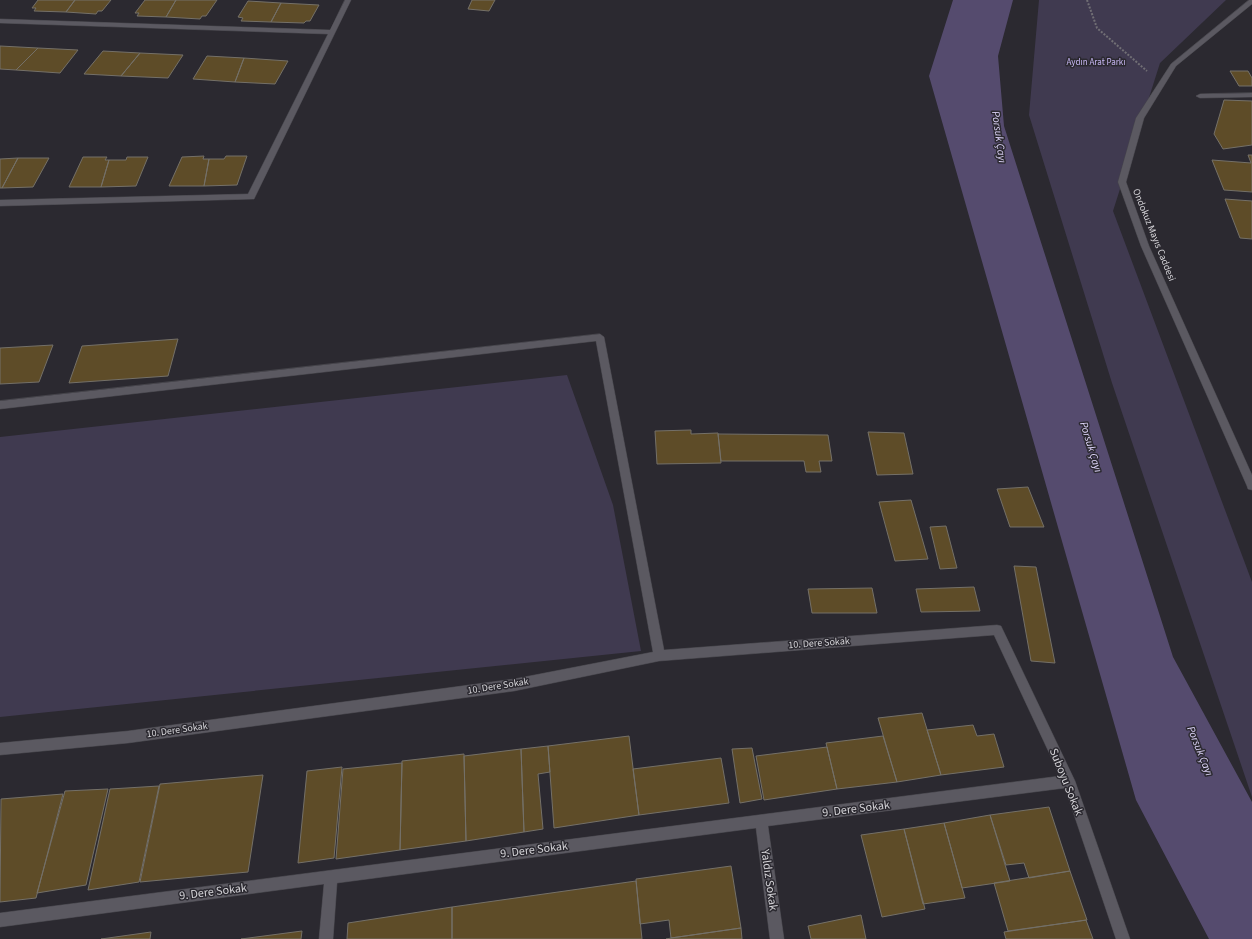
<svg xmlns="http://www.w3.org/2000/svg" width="1252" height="939" viewBox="0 0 1252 939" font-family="'Source Sans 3',sans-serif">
	<rect width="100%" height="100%" fill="#2b2930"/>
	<!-- green -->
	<path fill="#403a50" d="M1039 0H1226L1160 63 1113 211 1252 582V797L1112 383 1029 115Z
		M567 375 613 505 641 651 0 717V437Z"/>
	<!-- water -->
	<path fill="#554b6e" d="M953 0H1013L998 56 1004 126 1173 657 1252 802V939H1209L1136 800 929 76Z"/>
	<!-- building -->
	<path fill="#5e4c28" stroke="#747068" d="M38 0H75L66 12 34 11 36 8H32Z
		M75 0H111L102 11H98L96 14 66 12Z
		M145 0H176L166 17 137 16 139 13H135Z
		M176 0H217L206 16H202L200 19 166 17Z
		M472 0H495L489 11 468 9Z
		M248 1 281 3 271 22 241 21 243 18 238 17Z
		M281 3 319 5 310 21H306L304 23 271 22Z
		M0 46 38 48 16 70 0 69Z
		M38 48 78 50 60 73 16 70Z
		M103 51 140 53 121 76 84 74Z
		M140 53 183 55 168 78 121 76Z
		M207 56 244 58 235 82 193 79Z
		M244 58 288 61 275 84 235 82Z
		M1230 71H1248L1252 78V86H1239Z
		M1224 100 1252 101V145L1223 149 1214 134Z
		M1248 155H1252V192L1224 190 1212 160 1251 163Z
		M204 156 203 159H209L204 186H169L182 157Z
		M226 156H247L237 185 204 186 209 159H224Z
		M83 157H107L105 160H109L101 187H69Z
		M127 157H148L136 186 101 187 109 160H126Z
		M18 158H49L33 187 2 188Z
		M18 158 2 188H0V159Z
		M1225 199 1252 201V239L1240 238Z
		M178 339 168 376 69 383 82 346Z
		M53 345 39 382 0 384V348Z
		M691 430V434L718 433 721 463 657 464 655 431Z
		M868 432 904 433 913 474 877 475Z
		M718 434 828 435 832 461H819L821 472H806L804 461H721Z
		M1028 487 1044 527H1010L997 489Z
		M911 500 928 559 895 561 879 502Z
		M946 526 957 568 940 569 930 527Z
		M1014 566 1036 567 1055 663 1031 661Z
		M974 587 980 611 921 612 916 589Z
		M872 588 877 613H812L808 589Z
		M922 713 941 775 897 782 878 718Z
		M973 725 977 736 994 734 1004 767 941 775 927 730Z
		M629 736 639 815 554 828 548 746Z
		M883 736 897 782 837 789 826 743Z
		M548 746 550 772 538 774 543 829 524 832 521 749Z
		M827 747 837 789 764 800 756 756Z
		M752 748 762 799 740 803 732 749Z
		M521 749 524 832 466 841 464 756Z
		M464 754 466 841 400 850 402 761Z
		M721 758 729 803 639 815 633 769Z
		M402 763 400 850 336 859 343 769Z
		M342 767 334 858 298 863 307 771Z
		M263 775 248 872 140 882 160 784Z
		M159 786 139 882 88 890 110 789Z
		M108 789 86 885 37 893 65 791Z
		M63 794 36 898 0 902 1 799Z
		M1049 807 1070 871 1029 878 1024 863 1006 865 990 815Z
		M990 815 1010 881 962 888 944 823Z
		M944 823 965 898 923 904 904 829Z
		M904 829 925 909 882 917 861 835Z
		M731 866 741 928 671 938 669 920 640 924 636 879Z
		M1070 871 1087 920 1008 931 994 883Z
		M636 881 642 939H452V907Z
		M452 907V939H347L348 923Z
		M861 915 866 939H811L808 926Z
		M1086 920 1093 939H1006L1004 932Z
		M741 928 742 939H666L671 938Z
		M302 931 301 939H241Z
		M151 932 150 939H101Z"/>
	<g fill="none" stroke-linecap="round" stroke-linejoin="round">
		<defs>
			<path id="minor" d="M345 0H351L254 199 0 206V200L248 194 328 34 0 23V19L330 30Z
				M1249 0H1252V4L1176 66 1144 118 1126 182 1149 246 1252 475V490L1248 489 1247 486 1141 246 1118 182 1136 118 1171 64Z
				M1252 93V97L1200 98 1196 96 1200 94Z
				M600 334 604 337 664 650 997 625 1001 626 1075 781 1130 939H1116L1065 788 768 826 784 939H770L756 828 337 883 333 939H319L324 884 0 927V913L1060 776 994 635 659 661 514 691 128 743 0 755V743L128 731 514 679 653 652 596 341 0 409V401Z"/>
		</defs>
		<!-- minor casing -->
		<use href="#minor" stroke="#45444a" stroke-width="1"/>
		<!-- path -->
		<path stroke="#716f75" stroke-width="2" stroke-dasharray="2 1.5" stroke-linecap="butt" d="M1087 0 1097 28 1147 71"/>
		<!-- minor -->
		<use href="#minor" fill="#5b5961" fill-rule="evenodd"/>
	</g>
	<g text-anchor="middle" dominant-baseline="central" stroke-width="3" stroke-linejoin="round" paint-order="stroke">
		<!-- far-park labels -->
		<g font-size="9" fill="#c8b8f5" stroke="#2b2930">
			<text x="1096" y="62">Aydın Arat Parkı</text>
		</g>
		<!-- street labels -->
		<g font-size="10" fill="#d5d4d8" stroke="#2b2930">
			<text transform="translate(1154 235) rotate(68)">Ondokuz Mayıs Caddesi</text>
			<text transform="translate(819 643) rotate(-4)">10. Dere Sokak</text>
			<text transform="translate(498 686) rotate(-9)">10. Dere Sokak</text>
			<text transform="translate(177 730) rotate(-8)">10. Dere Sokak</text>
		</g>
		<!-- water labels -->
		<g font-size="11" font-style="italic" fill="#dfd6fb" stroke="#2b2930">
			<text transform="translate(999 137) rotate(82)">Porsuk Çayı</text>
			<text transform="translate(1091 447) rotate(73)">Porsuk Çayı</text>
			<text transform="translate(1200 751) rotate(68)">Porsuk Çayı</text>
		</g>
		<!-- near-street labels -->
		<g font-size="12" fill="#d5d4d8" stroke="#2b2930">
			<text transform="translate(1066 782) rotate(68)">Suboyu Sokak</text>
			<text transform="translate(856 809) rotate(-7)">9. Dere Sokak</text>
			<text transform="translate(534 850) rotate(-7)">9. Dere Sokak</text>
			<text transform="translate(769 880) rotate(82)">Yaldız Sokak</text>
			<text transform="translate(213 892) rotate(-7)">9. Dere Sokak</text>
		</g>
	</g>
</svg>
